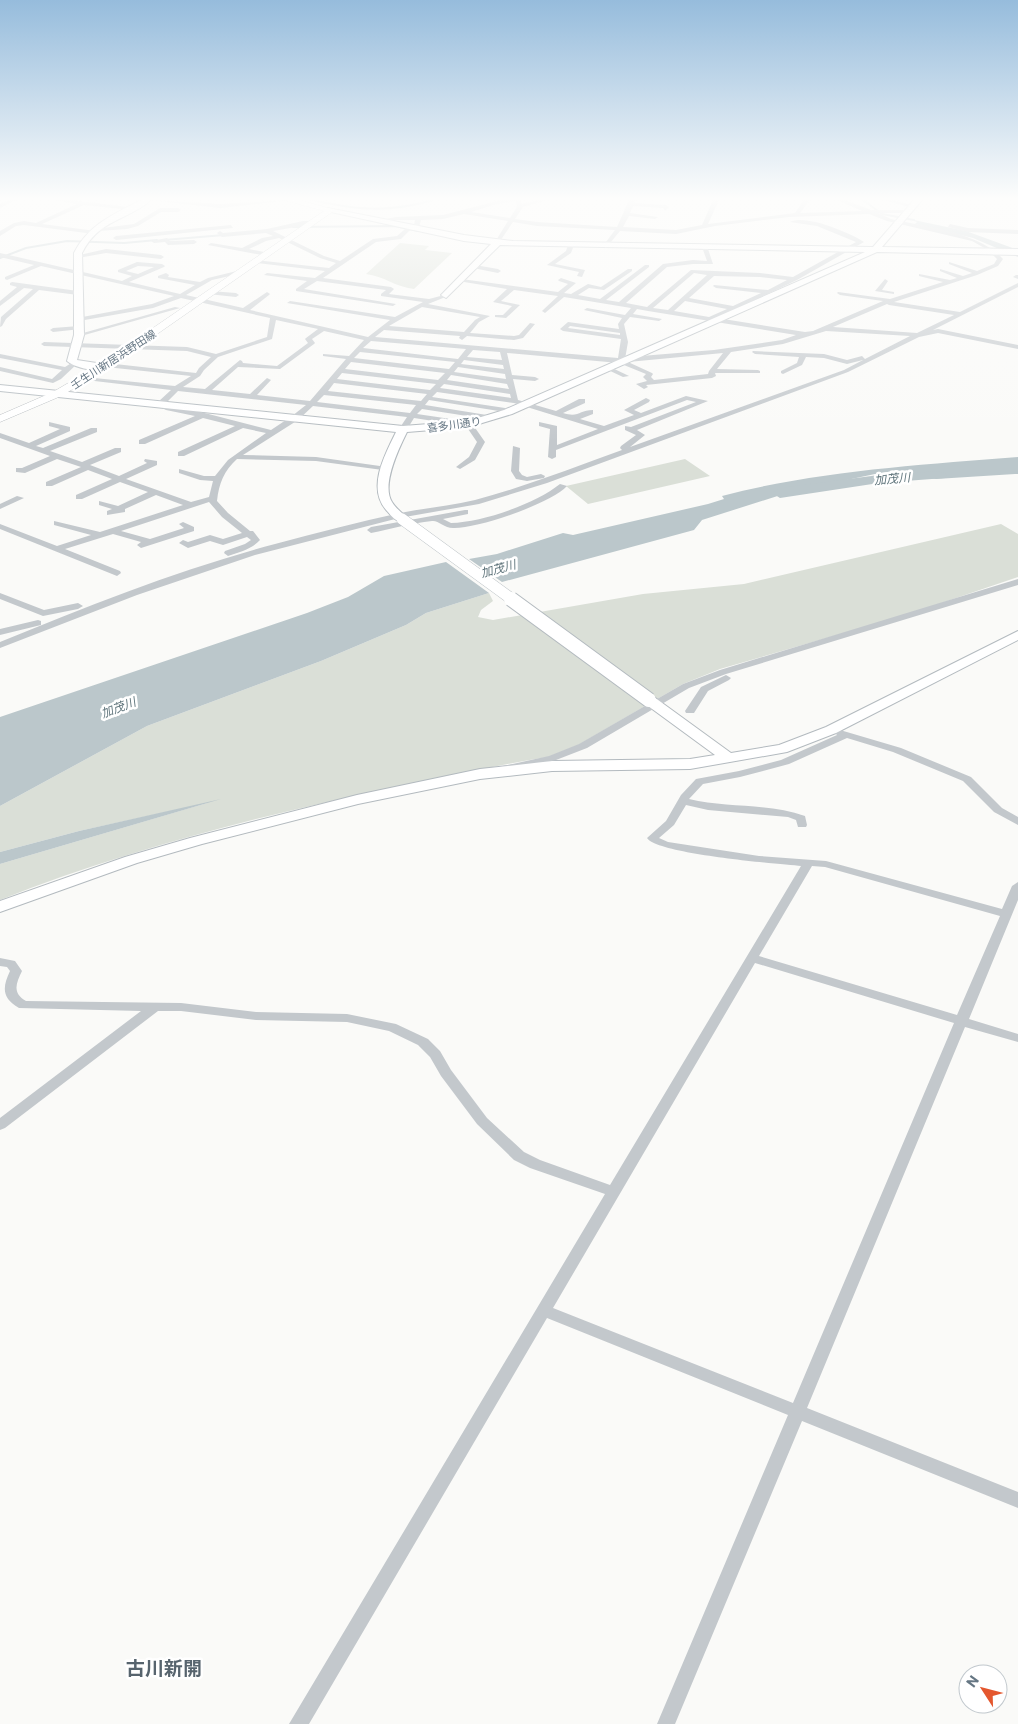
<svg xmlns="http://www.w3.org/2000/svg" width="1018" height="1724" viewBox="0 0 1018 1724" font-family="Commissioner,'Noto Sans JP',sans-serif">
	<rect width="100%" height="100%" fill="#fafaf8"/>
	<!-- green -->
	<path fill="#dadfd7" d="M400 243 429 246 425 250 452 253 414 289C395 287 384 276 366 274Z
		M685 459 710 476 588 504 566 486Z
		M1001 524 1018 534V577L909 614 720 669 683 684 578 745 548 757C508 763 469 772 429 780 283 810 139 845 0 900V864L207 803 79 831 0 852V806L147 726 321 661 406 625 426 613 489 593 493 601 481 610 478 617 493 620 643 594 744 584Z"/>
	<!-- water -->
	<path fill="#bbc7cb" d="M909 219 966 231 1018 250V257L973 238 915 224 917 222Z
		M1018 457V474H1015L936 479 887 472 875 474 790 492 702 520 694 530 502 582 469 559 497 554 563 533 573 535 708 504 724 499 722 496C817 471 918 465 1018 457Z
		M446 562 489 593 426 613 406 625 321 661 147 726 0 806V717L307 613 348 597 384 576Z
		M221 799 0 864V852L79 831Z"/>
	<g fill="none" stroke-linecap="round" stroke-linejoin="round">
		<!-- stream -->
		<path stroke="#bbc7cb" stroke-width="2" d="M312 200C357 210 388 213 433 200
			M863 200 882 214 914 220
			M293 227 395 226 418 231
			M164 240 224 235
			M0 258 26 248 67 241 124 243 157 240"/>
		<!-- river -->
		<path fill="#bbc7cb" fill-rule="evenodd" d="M940 471 947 475 945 478 879 483 780 498 772 493 780 488 879 475Z"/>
		<defs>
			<path id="secondary" d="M141 200H151C127 221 99 219 82 253L84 335 77 360 103 364 108 367C100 374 75 368 67 361L74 335V253C88 225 114 214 141 200Z
				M914 200H922L882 247 1018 249V255L877 252 512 414 469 427 407 432C399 448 381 485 392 502 396 509 403 513 408 519L402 523C396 521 391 516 387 511 366 488 385 455 396 432L0 391V385L403 426 468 421 504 410 865 252 500 245 446 298 441 295 443 293 491 244 464 241 331 212 327 210 328 208 464 235 513 241 873 247Z
				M1018 631V640L836 733 787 752 690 769 552 771 480 779 358 804 202 844 137 863 0 912V901L125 857 190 838 357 795 480 769 552 761 690 759 715 755 644 703 642 700 644 697H654L731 753 779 745 826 727Z"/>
			<path id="primary" d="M284 200H299L335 210 107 369 61 396 0 422V415L53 392 99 365 324 211Z"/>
		</defs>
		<!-- secondary casing -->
		<use href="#secondary" stroke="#b3babf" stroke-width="2"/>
		<!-- primary casing -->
		<use href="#primary" stroke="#b5babe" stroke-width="1"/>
		<!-- street -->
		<path fill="#c3c8cc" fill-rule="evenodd" d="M9 200H16L0 208V204Z
			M54 200H72L135 208 132 210 84 205 42 224 96 231 94 234 24 225 16 226 0 236V231L14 223 24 221 36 223 77 204Z
			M149 200 220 204 292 200 220 208Z
			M501 200H521L522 204 538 200H548L523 207 515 219 537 222 617 227 629 200H635L634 203 666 205 669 207 665 211 663 208 633 206 630 213 658 217 655 219 629 216 623 227 676 230 702 225 713 200H719L708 224 795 213 804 200H810L800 213 862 211 837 200H845L871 210H906L904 213H878L891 219C926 227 979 232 1003 259L998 266 977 275 894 302 960 312 1018 283V287L933 330 938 329 1018 345V349L938 333 919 337 848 372 547 483 479 504 399 518 255 555 137 595 0 648V642C90 605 181 569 275 544 316 533 359 522 400 513 425 508 451 506 475 500 525 487 574 467 622 450L620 448 621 446 636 435 625 430V426L631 427 696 402 687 400 556 450V457L552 459 548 457 550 429 539 426V422L557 426V445L598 429 514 403 437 392 432 397 512 409 516 411 512 413 429 400 425 405 493 416 497 418 493 420 422 409 417 414 471 422 485 442 475 460 460 469 456 467 469 457 477 442 466 426 414 418 406 431H403L399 429 407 417 313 406 298 420 243 455 316 457 387 467H390V471L316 461 237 459C224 471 219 483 217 501L228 513 250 531H253L260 540C252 549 240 552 228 556L224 553 225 551 245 544 251 540 247 537 223 545 210 541 188 548 179 543 183 540 188 542 210 535 223 539 242 533 222 517 209 502 121 531 150 539 184 528 179 524 183 522 194 527V531L141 548 137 545 141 542 113 534 65 549 120 571 121 573 117 576 0 529V524L57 546 91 535 54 525V521L100 532 183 505 156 495 125 509V512L107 515V511L112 509 99 505V501L118 506 148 492 120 482 82 499H76V495L112 479 88 470 52 486H46V482L81 467 57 459 25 473 16 472V468H22L50 456 0 438V433L29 443 60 429 49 426V422L70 427V431L36 446 43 448 91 428H97V432L50 451 82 462 115 448H121V452L90 465 119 476 147 463 144 461 145 459 157 461V465L126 479 191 502 209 497 213 481 200 480 179 473V469L204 476H215L228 460 266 433 243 428 184 456H178V452L235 426 203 418 145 444H139V440L195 416 166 410 158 406V402L171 390 86 380 84 379V377L175 386 191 376 106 367 103 365 106 363 196 373 199 368 211 357 187 351 44 346 41 344 44 342 187 347 216 354 267 337 270 318 181 298 153 308 79 321 76 319 77 318 152 304 174 296 41 266 7 280 5 279V277L34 265 0 257V253L122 281 132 276 118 272V270L137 262 162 264 165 266 164 267 129 282 180 294 195 285 158 278V276L166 273 169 275 168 277 200 282 208 278 241 270 244 272 243 273 212 280 186 295 243 308 267 292 270 294 269 295 250 310 368 337 390 320 287 303 290 301 395 317 423 302 381 296V294L386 290 317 281 304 289 396 304 393 306 296 291V289L307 281 264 275 267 273 315 278 325 271 257 263 255 262V260L329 268 336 263 320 258 279 238 266 241 249 249 269 253V255L267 256 208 245 211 243 242 248 262 238 273 236 266 233 222 237 217 233 220 231 223 233 267 229 303 221H311L313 224 273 231 324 256 340 261 373 239 397 236 405 229 414 225 415 220H396L382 223 380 220 396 217 443 215ZM516 201 517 207 510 218 471 212 497 204ZM464 214 508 221 495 242 498 244 513 222 537 226 615 230 603 246 606 248 620 231 676 234 715 226 789 217 869 214 887 221 972 241 988 250 997 259 994 264 977 271 949 262V264L972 273 963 276 940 269V271L957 278 950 280 919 274V276L943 282 890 299 838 292 837 293 840 295 883 301 813 331 805 332 717 318 797 280 864 242C850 233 806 214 790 222L817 226 856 242 793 277 760 273 691 270 647 307 626 303 667 267 693 264H713L707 246 702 247 707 261 693 260 663 264 619 302 606 300 649 267V265H645L600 299 578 295 589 288 604 290 632 271V269H628L601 287 588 284 571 294 564 293 576 283 561 278 558 280 559 281 568 284 558 292 461 279 458 281 507 289 493 302 512 306 503 315H495V317L506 318 520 305 501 301 514 290 558 296 543 310 542 311 545 313 564 297 631 308 625 315 587 308 584 310 622 318 618 324 619 329 568 322 560 329 563 331 621 339 618 358 375 337 384 330 460 336 459 338 462 340 467 336 514 340 523 338 535 324 530 323 519 335 514 336 470 333 479 322 490 316 428 304 448 296V294L429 299 389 294 394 289 391 287 323 278 376 242 401 239 409 231 419 227 421 220 443 219ZM138 266 154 267 138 274 126 271ZM694 273 707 275 668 310 653 308ZM714 276 760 277 787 280 768 290 714 285 713 286 716 288 761 293 733 306 689 298ZM685 301 727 309 709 317 674 311ZM887 304 889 305 954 315 917 333 833 327ZM422 307 480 317 475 320 464 332 389 326ZM637 309 648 311 796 335 782 340 714 350 629 357 625 359 628 342 624 324 630 317 659 321 662 319 633 314ZM276 320 318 329 306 338 305 339 308 343 277 366 243 363 242 361 240 360 205 389 183 387 200 376 204 370 218 357 272 339ZM570 326 620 333V335L568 328ZM324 331 364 340 349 356 323 354V356L346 359 310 401 257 395 271 380 267 378 250 394 212 390 238 367 280 369 314 344 315 343 312 339ZM826 331 910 336 865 359 862 356 847 360 824 354 753 351 752 352 755 354 799 357 797 363 781 371V373L783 374 802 365 806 357 824 358 847 364 863 360 844 370 630 447 645 435 637 430 708 401 686 396 641 413 634 410 649 402 650 400 646 398 624 410 634 415 604 426 580 419 593 414V410C579 410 579 418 563 413L585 403V399H579L556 411 518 400 513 379 535 381 539 379 535 377 512 375 507 353 619 363 646 374 643 377 647 381 636 384 644 389 648 387 646 385 712 378 716 376 715 373H760V371L758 370 717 369 731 352 783 344ZM371 341 466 349 458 359 363 348ZM473 350 500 352 502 360 467 357ZM360 352 455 362 449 369 354 358ZM723 353 709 371 708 374 654 380 651 377 653 374 652 373 628 362ZM464 360 503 365 504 369 461 364ZM351 362 445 373 438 380 345 369ZM458 367 505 374 506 379 454 372ZM342 373 436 384 430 390 337 379ZM451 375 507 384 509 389 447 380ZM334 383 427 394 421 401 328 391ZM444 384 510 394 511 398 440 388ZM178 391 306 405 292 416 271 430 166 403ZM324 395 416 405 410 413 317 402Z
			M883 200H893L916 206 913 208Z
			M160 208H178L181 210 178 212H161L138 226 127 229 98 231 95 229 134 224Z
			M950 224 968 228 1018 230V234L968 232 948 227Z
			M231 225 233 228 116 240 113 238 116 236Z
			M167 238 170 241 194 240 197 242 194 244 168 245 165 242 154 243 151 241Z
			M571 243 574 245 571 253 555 264 585 270 582 277 577 276 579 272 547 265 566 251 568 245Z
			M106 249 161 255 164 257 161 259 106 253 78 258 75 256Z
			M475 265 498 269 501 271 498 273 473 268 472 267Z
			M1016 275H1018V279L1013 277Z
			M885 279 888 281 882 290 894 292V294L875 291Z
			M12 282 78 291 81 293 78 295 39 290 6 319 2 326 0 327 1 317 33 289 24 288 0 306V301L17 287 10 285V283Z
			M210 291 236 293 239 295 236 297 208 294V292Z
			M175 307 180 308 81 336 76 335Z
			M79 326 82 328 81 329 53 332 50 330 53 328Z
			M0 354 65 367 73 362 78 363 61 379 53 383 0 371V367L52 379 62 370 0 358Z
			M608 366 627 375 629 376 623 377 606 369 605 368Z
			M513 446 520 448 519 471 522 475 527 477 541 474 545 476 544 478 527 481 516 479 511 471Z
			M560 484 567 486C550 504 477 529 453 528 444 528 438 520 432 521 411 523 391 529 371 533L367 530 371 527 465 510H468V514L443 519 451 523C483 522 535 504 560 484Z
			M17 496 24 498 0 509V504Z
			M1018 579V585L726 674 689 688 587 748 556 760 503 772 498 769 499 767 549 756 579 744 683 684 720 670Z
			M0 593 44 610 78 603 83 606 78 609 43 616 0 599Z
			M38 620 41 621V625L0 635V629Z
			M726 675 731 678 729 680 708 691 694 713H686L685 711 701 687Z
			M840 730 901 748 971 777 1002 808 1018 817V825L994 812 963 781 893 752 847 738 789 764 740 777 703 784 689 799C727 808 768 803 805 816L807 825 806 827H798L796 820 788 817 708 810 686 805 674 825 659 838 668 842 759 856 826 861 1002 909 1012 886 1018 882V900L969 1019 1018 1034V1042L965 1027 807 1408 1018 1492V1508L802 1421 675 1724H657L788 1415 547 1318 309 1724H289L605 1194 530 1168 514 1160 477 1124 441 1076 430 1057 418 1045 389 1031 347 1022 256 1020 181 1011H158L5 1128 0 1130V1118L141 1011 19 1008C2 998 2 988 10 971L7 967 0 966V958L15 961 22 971C16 983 12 993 26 1001L181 1003 256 1012 347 1014 396 1024 428 1039 440 1051 451 1070 487 1118 524 1152 540 1160 610 1185 801 866C778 864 657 854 647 838L666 821 681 795 696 779 739 771 781 760 837 735 835 733ZM812 866 825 867 1000 916 957 1015 759 956ZM755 963 954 1023 793 1403 553 1308Z"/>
		<!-- secondary -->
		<use href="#secondary" fill="#fff" fill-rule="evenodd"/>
		<!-- primary -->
		<use href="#primary" fill="#fff" fill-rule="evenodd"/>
		<defs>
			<path id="secondary-bridge-far1" d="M402 519 513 600"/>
			<path id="secondary-bridge" d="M511 599 649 700"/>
		</defs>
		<!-- secondary-bridge-far1 casing -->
		<use href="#secondary-bridge-far1" stroke="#b3babf" stroke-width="12" stroke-linecap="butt"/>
		<!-- secondary-bridge casing -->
		<use href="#secondary-bridge" stroke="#b3babf" stroke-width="16" stroke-linecap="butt"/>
		<!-- secondary-bridge-far1 -->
		<use href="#secondary-bridge-far1" stroke="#fff" stroke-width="11"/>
		<!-- secondary-bridge -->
		<use href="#secondary-bridge" stroke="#fff" stroke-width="14"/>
	</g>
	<!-- sky -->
	<linearGradient id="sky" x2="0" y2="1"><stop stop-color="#96bcdc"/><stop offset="0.45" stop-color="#fdfdfc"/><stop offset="1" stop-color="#fdfdfc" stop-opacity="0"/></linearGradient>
	<rect width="1018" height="441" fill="url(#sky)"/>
	<g text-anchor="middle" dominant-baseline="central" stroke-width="5" stroke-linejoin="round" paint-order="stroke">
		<!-- far-street labels -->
		<g font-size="11" fill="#657683" stroke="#fff">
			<text transform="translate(113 359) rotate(-33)">壬生川新居浜野田線</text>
			<text transform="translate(454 424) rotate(-8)">喜多川通り</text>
		</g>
		<!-- far-water labels -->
		<g font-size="12" font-style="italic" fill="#60757c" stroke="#fff">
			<text transform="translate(892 478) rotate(-5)">加茂川</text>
			<text transform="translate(498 568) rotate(-15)">加茂川</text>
			<text transform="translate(118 707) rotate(-21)">加茂川</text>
		</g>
		<!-- near-quarter labels -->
		<g font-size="19" font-weight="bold" fill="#57646e" stroke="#fff">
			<text x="164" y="1667">古川新開</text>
		</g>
	</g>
	<!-- north arrow -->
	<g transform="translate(983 1689) rotate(306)"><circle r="24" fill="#ffffff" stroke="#c1c8cd"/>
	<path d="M0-4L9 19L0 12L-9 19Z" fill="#e4572e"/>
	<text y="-8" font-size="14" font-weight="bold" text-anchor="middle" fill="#657683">N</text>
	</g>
</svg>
